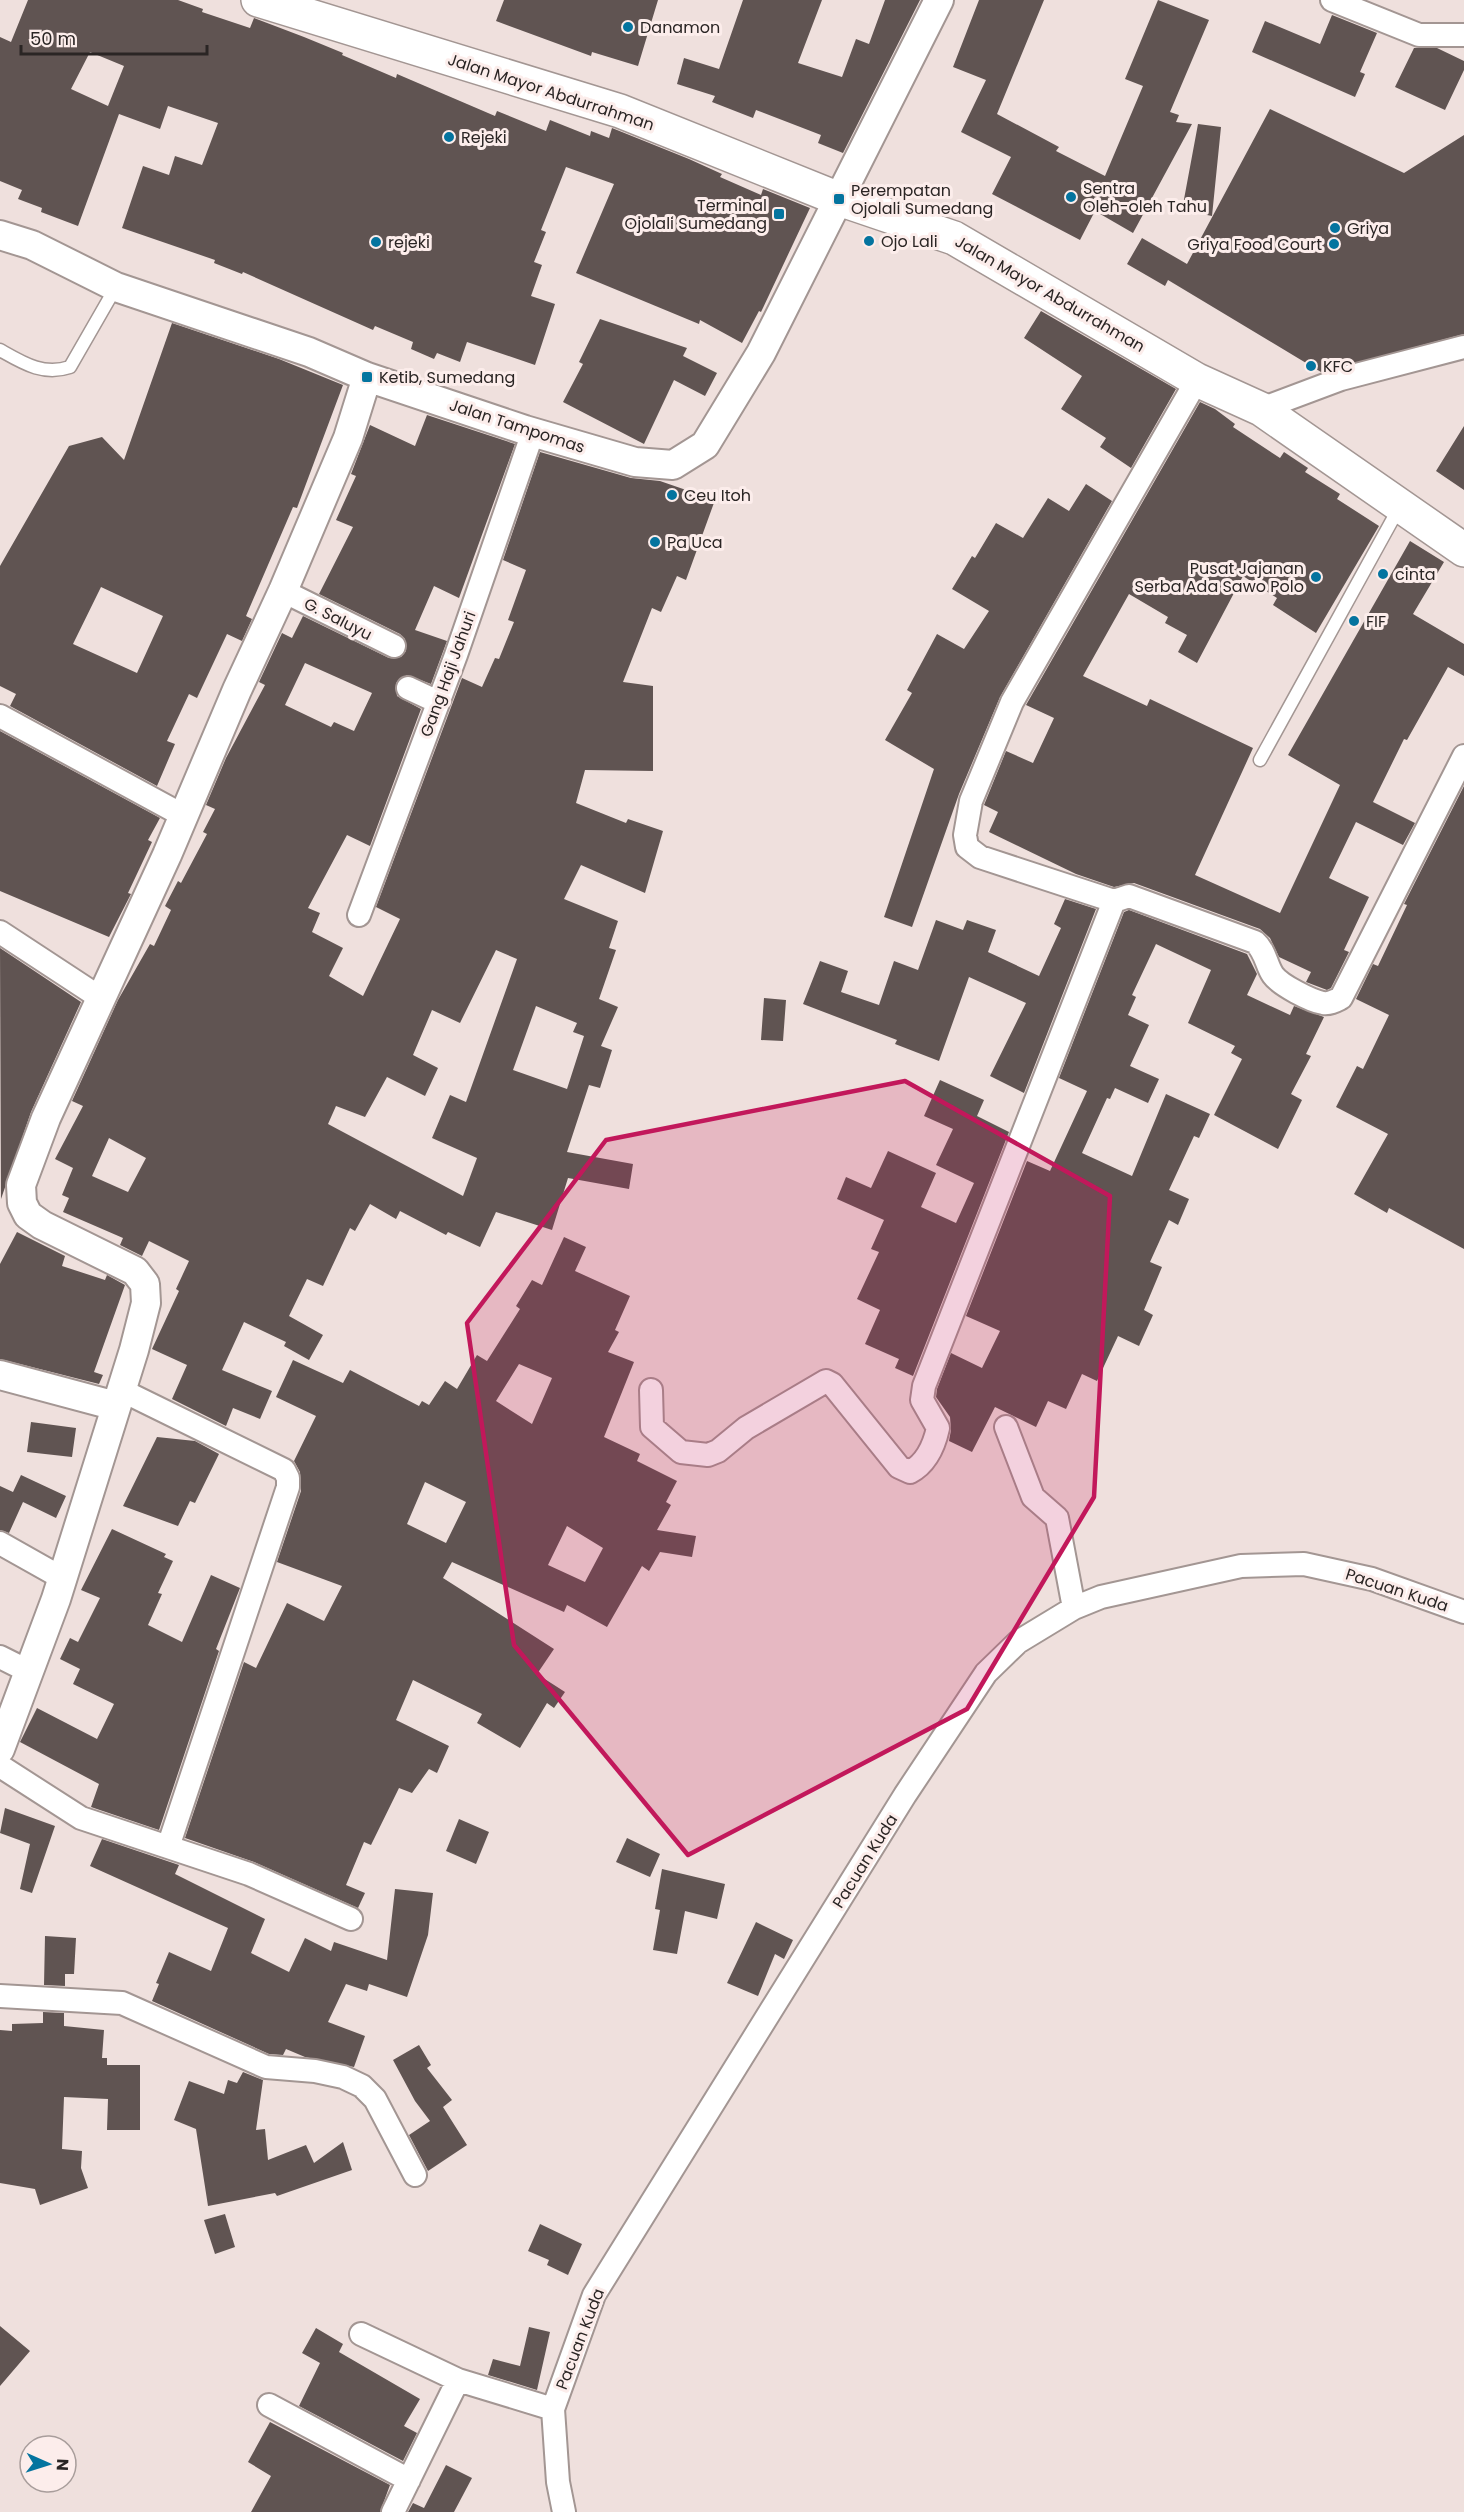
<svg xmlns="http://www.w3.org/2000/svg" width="1464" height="2512" viewBox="0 0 1464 2512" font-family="Poppins,sans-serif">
	<rect width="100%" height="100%" fill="#efe0dd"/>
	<!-- building -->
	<path fill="#605452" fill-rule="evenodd" d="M28 0H178L203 9 202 12 250 28 254 18 304 37 343 53 342 55 396 78 397 74 495 116 497 111 546 131 550 120 590 136 591 131 609 138 612 128 689 159 722 174 720 177 761 195 763 189 810 208 761 312 759 311 742 343 700 320 699 324 576 273 614 184 566 167 541 230 546 232 534 262 542 265 531 296 555 304 535 365 467 342 460 362 437 353 434 359 411 349 413 342 375 326 373 330 243 272 242 274 214 263 215 260 122 228 143 166 169 175 175 156 202 165 218 123 168 106 160 129 119 114 78 226 41 212 42 208 18 199 22 190 0 181V37L11 42ZM90 52 124 66 108 106 71 89Z
		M504 0H658L638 66 592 52 591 56 496 21Z
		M743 0H822L798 63 842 77 856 39 869 44 885 0H920L843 153 818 143 821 135 756 110 753 118 712 102 715 96 677 84 684 58 719 69Z
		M979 0H1044L997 114 1059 147 1056 151 1105 176 1143 86 1125 79 1158 0 1209 20 1170 112 1179 115 1176 122 1192 124 1133 233 1095 211 1080 240 992 194 1011 157 961 132 986 80 953 67Z
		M1332 15 1377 33 1360 72 1365 74 1355 97 1252 52 1265 21 1320 44Z
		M1414 48H1437L1464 61V70L1445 110 1395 87Z
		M1270 109 1404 173 1464 135V334L1321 372 1168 280 1165 286 1127 264 1142 238 1187 264Z
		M1198 124 1221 127 1212 216 1182 210Z
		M1041 311 1176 389 1131 468 1100 447 1106 438 1061 409 1082 376 1024 338Z
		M600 319 687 348 683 356 717 373 705 396 674 380 644 444 563 402 583 364 579 362Z
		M172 323 279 359 343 385 297 508 293 507 246 616 252 619 242 641 227 634 197 698 189 694 167 741 175 744 157 786 10 706 16 694 0 686V566L69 446 102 437 124 460ZM101 587 163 616 137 673 73 644Z
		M1200 402 1215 409 1235 424 1233 427 1280 458 1284 452 1308 468 1305 472 1340 494 1337 499 1379 526 1316 633 1273 605 1277 598 1243 576 1197 663 1178 652 1187 635 1165 623 1168 617 1129 594 1083 676 1147 706 1150 699 1253 748 1195 875 1280 913 1340 785 1288 755 1410 541 1444 562 1413 614 1464 644V676L1448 667 1407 740 1404 739 1373 802 1415 823 1403 845 1356 822 1329 878 1369 897 1344 950 1349 952 1331 988 1327 990 1306 982 1311 972 1279 957 1270 938 1260 929 1134 883 1114 887 1076 874 989 832 998 812 984 805 1006 751 1033 763 1054 718 1026 705Z
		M427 415 515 444 459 598 434 586 415 630 447 641 431 684 407 675 396 683 397 696 421 709 370 846 347 835 308 908 320 913 312 932 343 948 329 976 363 996 400 919 376 907 462 678 482 687 495 658 499 659 514 622 508 620 526 570 503 560 540 452 631 478 660 481 715 500 686 580 677 576 661 612 652 608 623 682 653 686V771L585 770 576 803 626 823 628 819 663 831 645 893 581 865 564 899 618 921 609 948 616 950 599 999 618 1007 601 1046 612 1050 600 1088 589 1085 567 1152 633 1164 629 1189 568 1178 552 1230 496 1212 480 1247 448 1232 446 1235 400 1211 396 1219 370 1204 355 1231 350 1228 323 1286 307 1279 289 1316 323 1335 309 1360 284 1346 286 1342 244 1322 222 1370 272 1391 260 1419 233 1408 226 1426 172 1399 187 1365 152 1349 179 1291 176 1289 189 1261 149 1241 142 1256 120 1245 123 1238 63 1212 69 1198 62 1195 73 1168 55 1159 83 1106 72 1101 118 1000 150 944 154 946 171 910 165 906 178 881 181 883 207 834 203 832 215 809 206 805 226 758 265 685 259 682 282 633 292 638 303 616 389 658 401 657 406 651 405 639 400 634 319 594 353 527 336 520 356 476 351 474 370 425 415 446ZM305 663 372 693 354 731 334 722 331 727 285 705ZM496 950 517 959 466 1102 450 1095 432 1138 477 1158 463 1196 328 1124 336 1106 365 1117 387 1077 425 1096 438 1068 413 1055 432 1010 460 1023ZM536 1006 577 1023 573 1032 584 1036 567 1089 513 1070ZM109 1138 146 1158 128 1192 92 1176Z
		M1464 426V490L1436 471Z
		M1086 484 1112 501 1000 697 959 794 912 927 884 917 934 769 885 740 912 693 907 690 937 634 964 649 989 611 952 589 972 556 975 558 996 523 1023 538 1048 498 1069 511Z
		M0 731 160 818 148 840 152 842 128 893 131 894 109 937 0 891Z
		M1464 786V1249L1389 1208 1387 1213 1354 1194 1388 1134 1336 1107 1357 1066 1363 1069 1389 1015 1356 999 1373 964 1378 966 1407 905 1404 904Z
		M1065 899 1096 909 1024 1093 990 1076 1026 1003 969 977 939 1061 895 1044 897 1040 803 1004 820 961 848 971 841 992 879 1005 894 961 918 970 936 920 963 930 967 920 996 930 988 952 1039 976 1061 928 1054 924Z
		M1129 910 1247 954 1257 974 1247 995 1290 1015 1294 1006 1324 1017 1306 1054 1311 1056 1291 1094 1302 1100 1278 1149 1214 1115 1242 1059 1231 1053 1235 1046 1188 1023 1211 970 1156 944 1132 995 1136 997 1128 1015 1149 1025 1130 1066 1159 1079 1148 1103 1115 1088 1110 1099 1107 1098 1082 1153 1132 1176 1166 1094 1210 1114 1199 1138 1194 1136 1169 1190 1189 1199 1178 1225 1169 1220 1150 1262 1162 1267 1144 1310 1153 1315 1139 1346 1118 1336 1097 1381 1082 1374 1066 1409 1048 1401 1036 1427 995 1407 972 1452 949 1441 951 1430 950 1417 936 1397 937 1389 951 1353 982 1368 1000 1331 966 1316 1027 1161 1050 1171 1087 1091 1059 1078 1124 912Z
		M0 948 81 1002 31 1112 1 1199Z
		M764 998 786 1000 783 1041 761 1040Z
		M940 1080 984 1100 977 1116 1009 1132 913 1376 895 1368 899 1359 865 1344 880 1310 857 1299 879 1252 871 1249 884 1220 837 1199 846 1177 871 1188 888 1151 936 1173 921 1207 956 1223 974 1183 936 1165 953 1129 924 1116Z
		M17 1232 65 1256 62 1266 105 1280 107 1275 125 1285 94 1372 103 1375 99 1384 0 1359V1264Z
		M564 1237 586 1247 575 1271 630 1296 615 1330 619 1332 608 1352 634 1362 604 1437 640 1454 637 1461 677 1481 666 1502 671 1505 657 1530 696 1536 692 1557 660 1552 649 1571 642 1566 607 1627 567 1605 564 1612 452 1562 443 1578 554 1649 537 1674 565 1692 554 1708 547 1703 520 1748 477 1723 482 1714 413 1680 396 1720 449 1746 437 1773 429 1769 412 1793 399 1788 371 1845 364 1842 346 1885 365 1893 358 1908 254 1862 185 1838 244 1662 256 1668 287 1603 324 1621 342 1586 277 1562 301 1491 300 1472 294 1461 316 1416 276 1397 293 1360 343 1383 350 1370 419 1406 422 1401 429 1405 445 1381 457 1389 477 1355 487 1361 520 1309 516 1306 532 1280 542 1285ZM519 1364 552 1378 532 1424 496 1401ZM425 1482 466 1502 446 1543 407 1524ZM567 1526 603 1548 585 1582 548 1565Z
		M31 1422 76 1428 72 1457 27 1452Z
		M157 1437 195 1441 219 1454 195 1503 190 1501 178 1526 123 1506Z
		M21 1475 66 1496 56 1518 23 1502 9 1533 0 1530V1486L13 1492Z
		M112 1529 166 1554 164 1557 173 1561 158 1593 162 1594 148 1625 182 1642 211 1575 240 1588 216 1649 219 1651 159 1830 91 1807 99 1784 20 1742 37 1708 97 1739 114 1704 73 1684 80 1669 60 1659 70 1638 78 1642 100 1598 81 1590Z
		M5 1808 55 1826 32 1893 20 1889 30 1844 0 1833Z
		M459 1819 489 1832 476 1864 446 1851Z
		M627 1838 660 1854 650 1877 616 1862Z
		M102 1839 179 1865 175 1874 265 1919 251 1953 289 1972 305 1938 331 1951 334 1942 387 1960 395 1889 433 1893 428 1935 407 1997 369 1984 367 1991 346 1984 328 2022 365 2036 354 2067 305 2057 286 2049 283 2055 269 2054 152 2001 159 1984 156 1983 169 1952 211 1971 228 1928 90 1866Z
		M662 1869 725 1884 717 1919 685 1911 677 1954 653 1950 660 1910 655 1909Z
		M756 1922 793 1940 784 1959 775 1954 758 1996 727 1983Z
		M45 1936 76 1938 74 1974H65V1986L44 1985Z
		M43 2012 64 2013V2026L104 2030 102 2058H107V2065H140V2130H107L108 2099 64 2097 62 2149 82 2151 81 2168 88 2188 40 2205 35 2189 0 2183V2030L12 2031V2024L43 2023Z
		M419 2045 431 2065 427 2068 452 2100 443 2107 467 2145 428 2171 409 2135 430 2121 415 2101 393 2060Z
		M243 2072 263 2080 256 2130 265 2129 268 2160 306 2145 314 2163 343 2142 352 2170 277 2196 275 2193 208 2206 196 2129 174 2120 189 2081 224 2094 228 2080 237 2083Z
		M225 2214 235 2247 215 2254 204 2220Z
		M540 2224 582 2244 568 2275 547 2265 549 2260 528 2251Z
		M0 2326 30 2351 0 2386Z
		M529 2327 550 2332 537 2390 488 2375 493 2359 520 2366Z
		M316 2328 343 2344 339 2352 420 2399 404 2426 417 2433 403 2461 299 2406 320 2363 302 2353Z
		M270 2422 390 2485 380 2512H251L271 2476 248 2462Z
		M446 2465 472 2478 454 2512H408L413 2503 424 2508Z"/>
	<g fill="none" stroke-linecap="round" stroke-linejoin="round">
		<defs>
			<path id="service" d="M0 350C23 363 43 376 70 367L116 287
				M1260 760 1400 506"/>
			<path id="minor" d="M1332 0 1419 35H1464
				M1261 409 1341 379 1464 347
				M283 591 394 646
				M408 688 438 702
				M0 716 184 816
				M1114 901 1129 896 1255 942C1266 952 1266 965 1273 975 1280 985 1311 1001 1323 1003 1330 1004 1335 1001 1341 998L1464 756
				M359 915 456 655 533 432
				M0 932 102 999
				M121 1390 284 1470 288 1478V1487L168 1847
				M651 1390 652 1427 681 1452 708 1455 718 1451 746 1428 826 1381 832 1384 899 1467 910 1472C927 1463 934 1446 938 1428L922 1400 924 1386 1114 901 980 857 967 847 965 835 971 801 1012 702 1197 380
				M1006 1427 1033 1497 1057 1518 1074 1608
				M0 1543 62 1578
				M0 1657 28 1671
				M0 1766 81 1818 249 1874 351 1919
				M0 1996 122 2003 266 2067 315 2071 343 2077 362 2086 375 2099 415 2175
				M361 2334 458 2380
				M269 2405 409 2480
				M393 2512 458 2380 553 2409
				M564 2512 558 2482 553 2409 594 2295 905 1795 986 1673 1018 1642 1074 1608 1101 1597 1241 1566 1304 1564 1372 1579 1464 1612"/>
			<path id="tertiary" d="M0 235 32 245 116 287 309 352 367 377 525 430 635 462 673 465 705 445 761 353 939 0
				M0 1375 116 1406
				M0 1749 56 1599 134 1350 146 1303 145 1284 135 1271 42 1225 28 1215 22 1203 21 1185 46 1118 167 855 237 690 283 591 348 438 367 377"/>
			<path id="secondary" d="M258 0 620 111 839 199 954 238 1197 380 1261 409 1464 550"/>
		</defs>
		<!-- service casing -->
		<use href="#service" stroke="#a39693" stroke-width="15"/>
		<!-- minor casing -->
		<use href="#minor" stroke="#a39693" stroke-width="26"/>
		<!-- tertiary casing -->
		<use href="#tertiary" stroke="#a39693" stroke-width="32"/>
		<!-- secondary casing -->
		<use href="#secondary" stroke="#a39693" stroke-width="36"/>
		<!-- service -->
		<use href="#service" stroke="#fff" stroke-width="12"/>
		<!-- minor -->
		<use href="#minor" stroke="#fff" stroke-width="22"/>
		<!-- tertiary -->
		<use href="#tertiary" stroke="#fff" stroke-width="28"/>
		<!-- secondary -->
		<use href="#secondary" stroke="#fff" stroke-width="33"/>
	</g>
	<!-- marked area -->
	<path fill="#c2185b" fill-opacity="0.2" stroke="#c2185b" stroke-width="4.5" stroke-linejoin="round" d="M905 1081 1110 1196 1094 1497 967 1709 688 1855 514 1645 467 1323 606 1140Z"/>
	<!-- markers -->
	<g fill="#04749f" stroke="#fcedeb" stroke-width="2">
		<circle cx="628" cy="27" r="6"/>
		<circle cx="449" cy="137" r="6"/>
		<circle cx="1071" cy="197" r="6"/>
		<rect x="833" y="193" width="12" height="12" rx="3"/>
		<rect x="773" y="208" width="12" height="12" rx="3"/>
		<circle cx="1335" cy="228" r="6"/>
		<circle cx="869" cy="241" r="6"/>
		<circle cx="376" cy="242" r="6"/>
		<circle cx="1334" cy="244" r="6"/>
		<circle cx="1311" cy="366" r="6"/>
		<rect x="361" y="371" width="12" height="12" rx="3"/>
		<circle cx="672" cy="495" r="6"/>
		<circle cx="655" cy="542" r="6"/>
		<circle cx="1383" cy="574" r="6"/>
		<circle cx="1316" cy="577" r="6"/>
		<circle cx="1354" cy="621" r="6"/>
	</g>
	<g text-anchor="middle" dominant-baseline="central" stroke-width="6" stroke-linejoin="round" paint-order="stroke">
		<!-- poi labels -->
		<g font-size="16" fill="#2a2524" stroke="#fcedeb" text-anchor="start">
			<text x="640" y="27">Danamon</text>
			<text x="461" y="137">Rejeki</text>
			<text x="1083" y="188">Sentra<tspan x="1083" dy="18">Oleh-oleh Tahu</tspan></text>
			<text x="851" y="190">Perempatan<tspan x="851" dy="18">Ojolali Sumedang</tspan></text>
			<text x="767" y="205" text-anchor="end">Terminal<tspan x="767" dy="18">Ojolali Sumedang</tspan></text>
			<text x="1347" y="228">Griya</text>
			<text x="881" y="241">Ojo Lali</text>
			<text x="388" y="242">rejeki</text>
			<text x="1322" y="244" text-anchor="end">Griya Food Court</text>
			<text x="1323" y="366">KFC</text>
			<text x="379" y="377">Ketib, Sumedang</text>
			<text x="684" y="495">Ceu Itoh</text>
			<text x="667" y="542">Pa Uca</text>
			<text x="1304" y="568" text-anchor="end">Pusat Jajanan<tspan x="1304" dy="18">Serba Ada Sawo Polo</tspan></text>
			<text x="1395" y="574">cinta</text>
			<text x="1366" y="621">FIF</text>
		</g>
		<!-- street labels -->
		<g font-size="16" fill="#2a2524" stroke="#fcedeb">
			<text transform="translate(551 92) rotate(18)">Jalan Mayor Abdurrahman</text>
			<text transform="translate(1050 294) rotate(30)">Jalan Mayor Abdurrahman</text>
			<text transform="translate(517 426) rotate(18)">Jalan Tampomas</text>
			<text transform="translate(338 619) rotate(27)">G. Saluyu</text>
			<text transform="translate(448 674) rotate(-70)">Gang Haji Jahuri</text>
			<text transform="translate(1397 1590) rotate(18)">Pacuan Kuda</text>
			<text transform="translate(865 1861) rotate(-58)">Pacuan Kuda</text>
			<text transform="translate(580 2339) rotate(-69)">Pacuan Kuda</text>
		</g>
	</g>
	<!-- north arrow -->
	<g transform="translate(48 2464) rotate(93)"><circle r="28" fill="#fcedeb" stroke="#a89d9b" stroke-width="1.5"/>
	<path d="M0-4.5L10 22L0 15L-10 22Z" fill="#04749f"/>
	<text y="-9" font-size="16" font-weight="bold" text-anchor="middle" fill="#2a2524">N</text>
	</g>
	<!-- scale -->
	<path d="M21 45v9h186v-9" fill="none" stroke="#2a2524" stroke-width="3"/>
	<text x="30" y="45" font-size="18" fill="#2a2524" stroke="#fcedeb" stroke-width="4.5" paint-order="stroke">50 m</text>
</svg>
